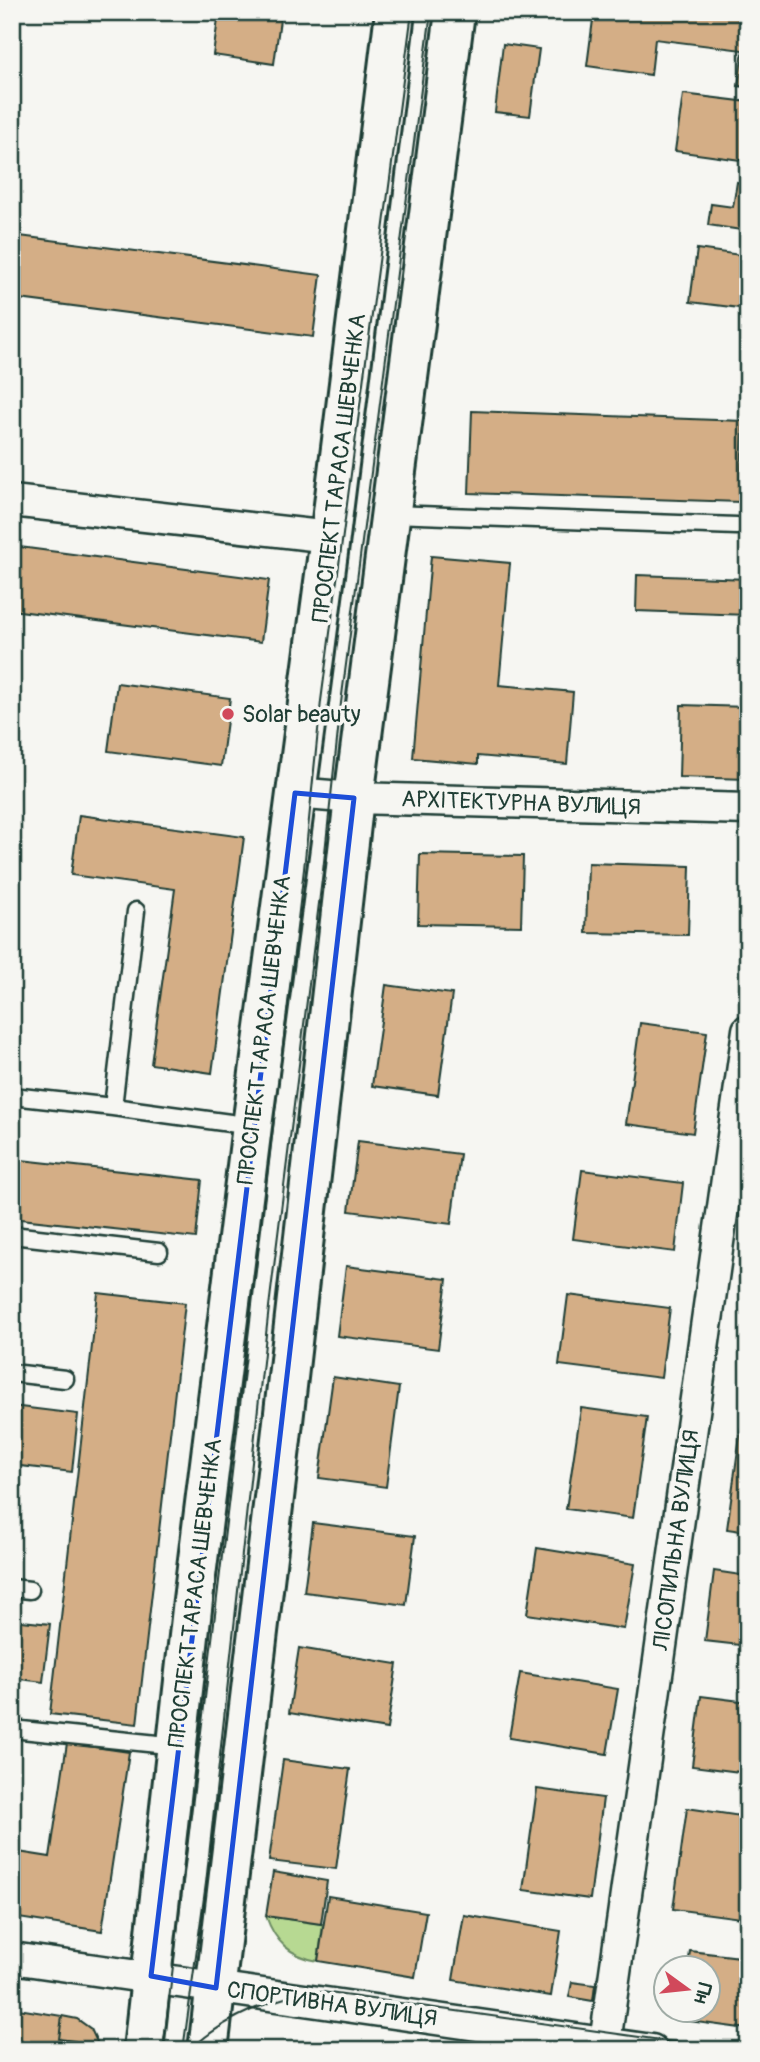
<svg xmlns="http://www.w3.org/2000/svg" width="760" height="2062" viewBox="0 0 760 2062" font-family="Pangolin,sans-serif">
	<rect width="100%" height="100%" fill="#f6f6f2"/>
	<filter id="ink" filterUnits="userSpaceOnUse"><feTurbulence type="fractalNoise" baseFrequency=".0143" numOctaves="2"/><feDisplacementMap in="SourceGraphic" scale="14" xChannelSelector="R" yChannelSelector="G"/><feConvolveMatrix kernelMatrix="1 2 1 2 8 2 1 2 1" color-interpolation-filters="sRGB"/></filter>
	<g filter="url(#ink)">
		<!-- green -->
		<path fill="#b7d992" stroke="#6b8b63" stroke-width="2" d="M266 1916 323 1924 318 1961C290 1956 275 1942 266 1916Z"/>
		<!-- building -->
		<path fill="#d4ae86" stroke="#1f3d34" stroke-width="2" d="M219 12H281L274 64 213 55Z
			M594 12H748V87L738 86 743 50 655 39 651 75 587 66Z
			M503 44 539 49 530 116 495 112Z
			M683 94 748 102V161L675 151Z
			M737 182 748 184V231L708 225 711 204 733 207Z
			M12 235 321 275 313 337 12 298Z
			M697 249 748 256V309L690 302Z
			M472 411 743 421 740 502 469 493Z
			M12 546 269 580 261 642 12 610Z
			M431 556 510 563 499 685 573 692 567 764 478 756V764L413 758Z
			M637 575 748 579V615L636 611Z
			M117 683 230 698 221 766 108 751Z
			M681 705 748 707V779L679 777Z
			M79 815 244 837 212 1073 151 1064 175 889 71 875Z
			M420 854 523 856 521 926 418 924Z
			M588 863 690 866 688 935 586 933Z
			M386 985 452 994 438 1095 372 1086Z
			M640 1023 707 1032 693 1133 626 1124Z
			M358 1141 460 1154 451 1224 349 1211Z
			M12 1159 202 1180 196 1238 12 1218Z
			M582 1170 683 1183 675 1252 573 1239Z
			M346 1266 447 1279 438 1349 337 1336Z
			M98 1293 185 1303 137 1724 50 1714Z
			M568 1295 670 1308 661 1378 559 1365Z
			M333 1377 399 1387 386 1487 319 1478Z
			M12 1406 78 1414 72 1472 12 1465Z
			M581 1408 647 1417 633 1518 566 1509Z
			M741 1428 748 1429V1532L727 1529Z
			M313 1523 415 1536 406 1605 304 1592Z
			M537 1548 635 1564 624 1629 527 1614Z
			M714 1571 748 1576V1646L705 1641Z
			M12 1620 50 1624 43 1682 12 1678Z
			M299 1648 397 1664 387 1729 289 1713Z
			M520 1673 618 1689 607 1754 509 1738Z
			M701 1696 748 1702V1773L692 1766Z
			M67 1743 129 1752 102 1931 12 1917V1851L50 1857Z
			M283 1760 350 1769 336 1869 269 1861Z
			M537 1789 603 1798 590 1899 523 1890Z
			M687 1808 748 1817V1858L740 1918 673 1909Z
			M273 1872 327 1881 321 1924 266 1916Z
			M328 1896 426 1912 415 1977 318 1961Z
			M464 1915 561 1931 551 1996 453 1980Z
			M690 1951 748 1958V2029L681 2020 682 2010H708V1968H688Z
			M572 1982 595 1985 593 2001 569 1997Z
			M12 2008 62 2016 59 2039 75 2041 74 2050H12Z
			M62 2016 77 2019 91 2029 98 2044 97 2050H74L75 2041 59 2039Z"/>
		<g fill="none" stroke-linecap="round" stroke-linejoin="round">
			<defs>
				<path id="service" d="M391 514 737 526
					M12 1096 113 1107 252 1126
					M113 1107 136 911
					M12 1235 159 1252
					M12 1373 65 1379
					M12 1588 30 1590
					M12 1729 177 1746"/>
				<path id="minor" d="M12 501 330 537
					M295 793 354 798 748 809
					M12 1958 652 2050
					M604 2050 748 1030"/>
				<path id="secondary" d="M143 2050 193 1600 252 1126 330 537 395 12
					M208 2050 281 1439 354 798 455 12"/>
			</defs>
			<!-- service casing -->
			<use href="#service" stroke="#1f3d34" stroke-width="21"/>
			<!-- minor casing -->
			<use href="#minor" stroke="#1f3d34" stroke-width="35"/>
			<!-- secondary casing -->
			<use href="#secondary" stroke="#1f3d34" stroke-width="44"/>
			<!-- service -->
			<use href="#service" stroke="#f6f6f2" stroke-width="16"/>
			<!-- minor -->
			<use href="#minor" stroke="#f6f6f2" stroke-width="30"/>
			<!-- secondary -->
			<use href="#secondary" stroke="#f6f6f2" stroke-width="38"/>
			<!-- tram -->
			<path stroke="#1f3d34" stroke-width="2" d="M163 2050 304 869 321 701 412 12
				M183 2050 206 1883 269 1307 323 871 341 703 431 12
				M190 2050C225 2017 276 1995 322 1992L731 2050"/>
		</g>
	</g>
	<!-- marked area -->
	<path fill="none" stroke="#1d4ed8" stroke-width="5" stroke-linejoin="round" d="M295 793 354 798 216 1988 151 1976Z"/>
	<!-- markers -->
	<circle fill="#d1495b" stroke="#f6f6f2" stroke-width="2.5" cx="228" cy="714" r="7"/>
	<g text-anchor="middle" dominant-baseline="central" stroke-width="7" stroke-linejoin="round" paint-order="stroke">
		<!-- street labels -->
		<g font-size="23" fill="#1f3d34" stroke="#f6f6f2">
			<text transform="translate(339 468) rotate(-83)">ПРОСПЕКТ ТАРАСА ШЕВЧЕНКА</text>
			<text transform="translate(521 803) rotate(2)">АРХІТЕКТУРНА ВУЛИЦЯ</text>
			<text transform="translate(264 1030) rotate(-83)">ПРОСПЕКТ ТАРАСА ШЕВЧЕНКА</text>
			<text transform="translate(676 1540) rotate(-82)">ЛІСОПИЛЬНА ВУЛИЦЯ</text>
			<text transform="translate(195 1593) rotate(-83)">ПРОСПЕКТ ТАРАСА ШЕВЧЕНКА</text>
			<text transform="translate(332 2004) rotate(8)">СПОРТИВНА ВУЛИЦЯ</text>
		</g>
		<!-- poi labels -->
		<g font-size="23" fill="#1f3d34" stroke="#f6f6f2" text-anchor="start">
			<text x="242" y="714">Solar beauty</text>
		</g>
	</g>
	<!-- margin -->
	<rect width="760" height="2062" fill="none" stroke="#f6f6f2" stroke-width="42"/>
	<rect x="21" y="21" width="718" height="2020" fill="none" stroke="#1f3d34" stroke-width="2.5" filter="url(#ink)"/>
	<!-- north arrow -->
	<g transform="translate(687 1989) rotate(105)"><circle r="33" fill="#f6f6f2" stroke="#a0aca6" stroke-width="2"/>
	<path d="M0-5L12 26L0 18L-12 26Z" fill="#d1495b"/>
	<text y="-10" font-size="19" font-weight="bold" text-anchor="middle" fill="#1f3d34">Пн</text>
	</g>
</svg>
